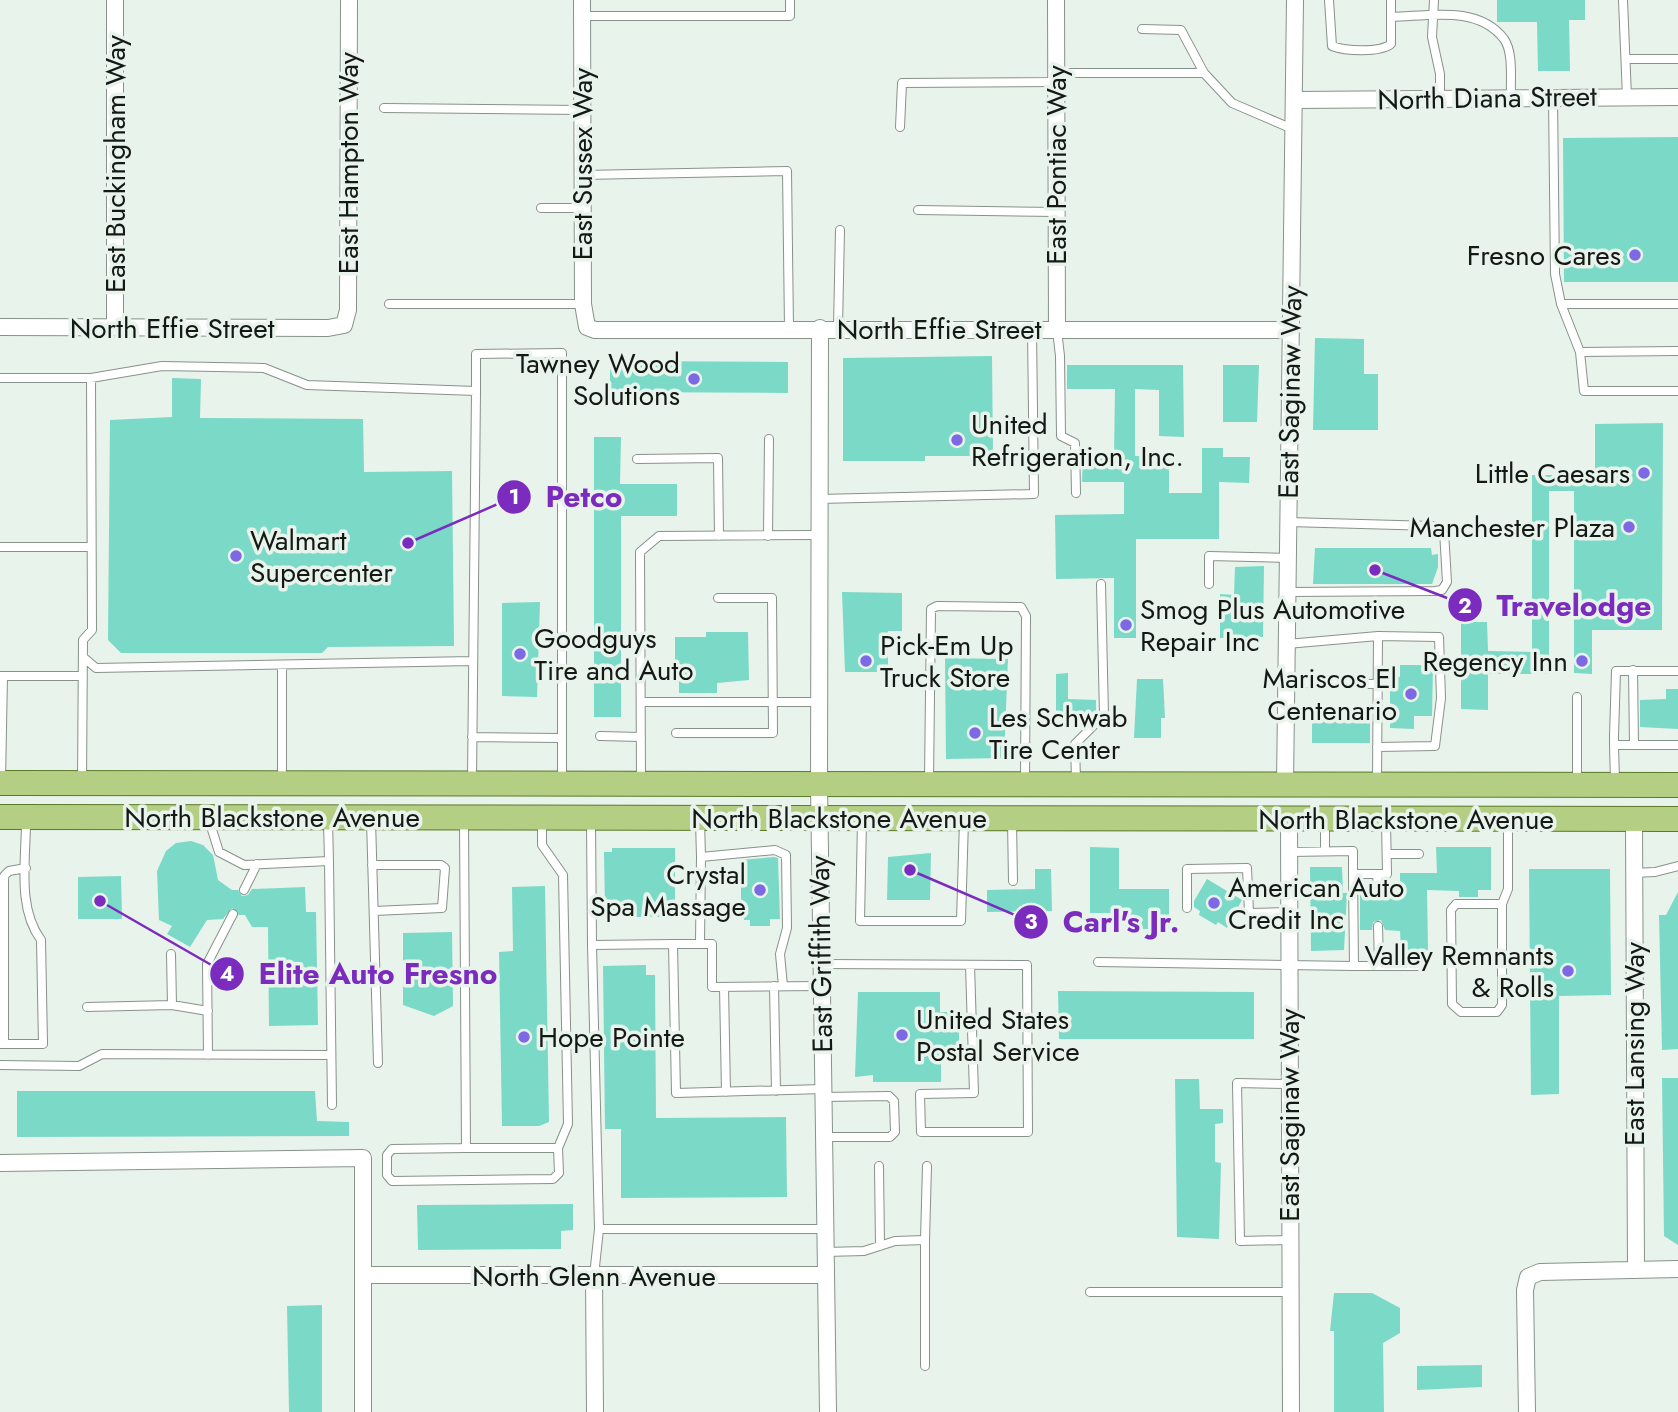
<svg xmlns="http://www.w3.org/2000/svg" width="1678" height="1412" viewBox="0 0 1678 1412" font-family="Jost,sans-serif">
	<rect width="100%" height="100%" fill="#e8f3eb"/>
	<!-- building -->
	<path fill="#7bd9c7" d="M1497 0H1585V20H1569L1570 71H1538L1537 22H1497Z
		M1678 137V282H1564L1563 138Z
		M1315 338 1364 339V374H1378V430H1313Z
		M992 356 993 456H925V461H843V358Z
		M610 361 788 362V393L610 392Z
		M1067 365H1183L1184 437 1159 436V390L1135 389V456L1169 457V493H1202V448H1223V457H1250L1249 483 1219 482V539H1136V638H1114V578L1056 579 1055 515 1124 514V482H1082L1083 455 1114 456 1115 389H1067Z
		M1223 365H1259L1257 422H1223Z
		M172 378 201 379 200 418 363 419 364 472 452 471 454 646 328 647 322 653H121L108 640 110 420 172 417Z
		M1663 423 1662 630H1592V674L1574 673V491H1549V674H1488V710L1461 709V622H1487L1488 651 1532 652V475H1595V424Z
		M594 437H621L620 484H677V516H621V717H594Z
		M1315 548H1431L1432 555 1438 554V567L1432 584H1313Z
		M1264 566 1263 637 1220 638V594L1234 595 1235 567Z
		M842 592 902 593V631H888V672H845Z
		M540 602 537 697 502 696V603Z
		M706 632H748L749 680 717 683V693H679V678H675V637H706Z
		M945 658 1008 659 1004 758 946 759Z
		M1400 665H1433L1432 716H1414V729L1390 728V677H1400Z
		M1068 673V699L1096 700V713L1091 719 1056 718V674Z
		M1137 679H1163L1165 718H1161V738H1134Z
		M1666 689H1678V729L1640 727V697V700L1666 699Z
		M1312 715 1370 716V743H1312Z
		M191 841 203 845 213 855 218 880 232 890H238L242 896 248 895 252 889 305 887 306 912H316L318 1025 269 1026 268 927H252L245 915H239L232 908 223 919 207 920 190 947 167 934 172 926 159 920 157 871 166 851 176 843Z
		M1090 847 1119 848V889H1169V929H1125V913H1090Z
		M1436 847H1491V890H1478V897H1459V891L1427 890 1428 950H1401L1400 931 1385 930 1381 920 1373 922 1372 930H1360V893H1400V873H1437Z
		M612 848H675V917H610V909H605L604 852H612Z
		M931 853 930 900H887L888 857Z
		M774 857 778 858 780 919H770V926H750V920H744V912H741V860Z
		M1310 867H1342L1343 893H1347L1344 950 1311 951Z
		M1035 869H1051L1052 911 987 912V890L1035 889Z
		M1529 869H1610L1611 995 1559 996V1094L1531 1095Z
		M121 876 122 919H78V877Z
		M1207 879 1242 900 1227 928 1218 922 1216 925 1199 915 1200 911 1194 907V901Z
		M545 886 549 1122 539 1126H502L499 952 513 951 512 887Z
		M1678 892V1049L1662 1050 1659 915H1666Z
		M452 932 453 1006 434 1016 403 1005V933Z
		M646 965V975H655L656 1118 786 1117 787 1197 621 1198V1129H605L603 966Z
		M1058 991 1254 992V1039H1059Z
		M858 992H940V1012H959V1060H941V1082H873V1075L855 1077Z
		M1662 1078H1678V1245L1664 1236Z
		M1175 1079H1199L1200 1109H1223V1123L1215 1124V1162L1221 1163 1219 1239 1177 1237Z
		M17 1091H315L317 1121 349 1122V1136L17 1137Z
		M573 1204V1230L561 1231V1249L418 1250 417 1205Z
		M1334 1293H1372L1400 1308V1333L1383 1343 1384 1412H1334V1331H1330Z
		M322 1305V1412H289L287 1306Z
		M1482 1365V1387L1417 1390V1366Z"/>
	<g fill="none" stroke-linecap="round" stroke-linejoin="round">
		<defs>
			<path id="lane" d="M1329 0 1332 46C1345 51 1380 53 1391 44V0
				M1434 0 1432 37 1440 74V99
				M1623 0 1627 97
				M582 16H790V0
				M1392 17C1429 16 1478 5 1504 39 1514 53 1510 81 1511 98
				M1627 59H1678
				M1056 73H1204L1181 30 1142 29
				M1204 73 1232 103 1295 130
				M1553 98 1555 274 1561 304H1678
				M384 108 582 110
				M900 127 902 83 1056 82
				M582 175 787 171 789 328
				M541 208H583
				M918 210 1057 212
				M389 304H583
				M1561 304 1580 352 1584 391H1678
				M838 328 840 230
				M1057 330 1060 356 1061 436 1075 443 1076 493
				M1580 352 1678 351
				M0 378H91L162 366 264 368 307 385 476 391 472 779
				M476 391V354L562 353V781
				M637 459 718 458 719 536
				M819 499 1034 494 1032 330
				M768 536 769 439
				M0 547H91
				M1209 584V556L1288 558
				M1288 592 1435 591 1442 590 1447 582 1444 531 1434 526 1288 522
				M1287 644 1378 636 1439 637 1441 698 1435 746 1377 747
				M83 657 96 668 473 661
				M282 665V781
				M1633 670 1634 745
				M1678 671H1616L1614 736V745H1678
				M0 676H82
				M1287 683 1376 684
				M641 702H819
				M676 733H773L772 598H718
				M600 736 641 737
				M472 737 561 738
				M1614 745 1615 781
				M1 780 3 676
				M929 780 931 609 937 606 1021 607 1026 616 1025 781
				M641 781 640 552 659 536 819 535
				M1076 781 1075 744 1104 715 1101 584
				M82 782 83 640 92 630 91 378
				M1577 782V697
				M1377 783 1378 636
				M209 820 219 852 244 865 329 861 328 821
				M371 820 378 1063
				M464 820 466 1148 392 1149 387 1155V1175L392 1181 553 1179 559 1173 558 1148 568 1124 563 875 542 845V822
				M700 821 701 857 775 850 786 855 787 928 780 954 783 986
				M862 821 860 921H961L964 820
				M1012 821 1013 881
				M591 822 592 945
				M1386 822 1387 874H1353L1354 966H1420
				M1325 823V851
				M1289 852 1353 851V874
				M1387 854H1419
				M329 861 332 1105
				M372 865H441L445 868 442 908 374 911
				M1633 873 1655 872 1678 866
				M1377 874 1378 888
				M244 890 257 864
				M1502 904V1005L1497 1012H1461L1452 1004 1451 910 1456 904H1502L1508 889V823
				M1187 908V869L1247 868 1249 913 1289 912
				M1378 926 1379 966
				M673 944H712V987L821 986
				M700 944 701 857
				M171 954 172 1005
				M1098 962 1354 966
				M821 964 1027 965 1028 1132H921L920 1094 974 1093 970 965
				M774 986 776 1091
				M724 987 726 1092
				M87 1007 172 1005 208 1011
				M0 1044H43L41 940C17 908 26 860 26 821
				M4 1044V876L9 871 26 868
				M208 1055 207 964 233 914
				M0 1065 79 1066 102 1054 331 1055
				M1289 1084 1237 1083 1240 1241 1290 1240
				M823 1089 676 1093 673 944 592 945 599 1229H825
				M823 1097 889 1096 894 1101 895 1132 890 1137H823
				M466 1148H558
				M879 1166 880 1246
				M825 1252 864 1251 895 1241 925 1240 927 1166
				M594 1276 599 1229
				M1090 1292H1290
				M925 1366V1240"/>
			<path id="street" d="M115 0V327
				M582 0 583 304 587 327 595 330H1291
				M1056 0 1057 330
				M1296 100 1678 97
				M0 327 328 328 344 325 348 310 349 0
				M820 328 819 784 828 1412
				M1285 785 1295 0
				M1289 819 1291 1412
				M1634 820 1636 1269
				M0 1163 363 1158V1412
				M363 1275H825
				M594 1276 595 1412
				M1527 1412 1525 1290 1528 1277 1540 1272 1678 1269"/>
			<path id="primary" d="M0 783 1678 785
				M0 817 1678 819"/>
		</defs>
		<!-- lane casing -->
		<use href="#lane" stroke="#87928a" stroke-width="10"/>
		<!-- street casing -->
		<use href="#street" stroke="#87928a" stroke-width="18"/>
		<!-- primary casing -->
		<use href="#primary" stroke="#5c7928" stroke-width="26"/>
		<!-- lane -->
		<use href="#lane" stroke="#fff" stroke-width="8"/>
		<!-- street -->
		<use href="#street" stroke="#fff" stroke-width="16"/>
		<!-- primary -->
		<use href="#primary" stroke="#b4ce83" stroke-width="24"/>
	</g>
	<!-- markers -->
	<g fill="#7d69e4" stroke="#e8f3eb" stroke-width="2.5">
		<circle cx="1635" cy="255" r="7"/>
		<circle cx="694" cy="379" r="7"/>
		<circle cx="957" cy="440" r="7"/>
		<circle cx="1644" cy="473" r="7"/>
		<circle cx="1629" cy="527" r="7"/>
		<circle cx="236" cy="556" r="7"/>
		<circle cx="1126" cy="625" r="7"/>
		<circle cx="520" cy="654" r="7"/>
		<circle cx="866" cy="661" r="7"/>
		<circle cx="1582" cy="661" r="7"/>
		<circle cx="1411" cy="694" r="7"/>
		<circle cx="975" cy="733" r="7"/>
		<circle cx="760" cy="890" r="7"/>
		<circle cx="1214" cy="903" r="7"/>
		<circle cx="1568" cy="971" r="7"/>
		<circle cx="902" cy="1035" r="7"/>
		<circle cx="524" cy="1037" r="7"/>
	</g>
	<g text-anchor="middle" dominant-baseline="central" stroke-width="7" stroke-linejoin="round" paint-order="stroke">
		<!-- street labels -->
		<g font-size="28" fill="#151916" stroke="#e8f3eb">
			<text transform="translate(1487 98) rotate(-1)">North Diana Street</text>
			<text transform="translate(348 163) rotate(-90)">East Hampton Way</text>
			<text transform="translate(115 164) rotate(-90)">East Buckingham Way</text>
			<text transform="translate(582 164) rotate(-90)">East Sussex Way</text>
			<text transform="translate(1056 165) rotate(-90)">East Pontiac Way</text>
			<text x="172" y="328">North Effie Street</text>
			<text x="939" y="329">North Effie Street</text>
			<text transform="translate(1290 392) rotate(-89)">East Saginaw Way</text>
			<text x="272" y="817">North Blackstone Avenue</text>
			<text x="839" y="818">North Blackstone Avenue</text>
			<text x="1406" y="819">North Blackstone Avenue</text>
			<text transform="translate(821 954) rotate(-91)">East Griffith Way</text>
			<text transform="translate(1634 1044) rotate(-90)">East Lansing Way</text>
			<text transform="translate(1289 1115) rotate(-90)">East Saginaw Way</text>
			<text x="594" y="1276">North Glenn Avenue</text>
		</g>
		<!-- poi labels -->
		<g font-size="28" fill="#151916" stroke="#e8f3eb" text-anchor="start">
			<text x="1621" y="255" text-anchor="end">Fresno Cares</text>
			<text x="680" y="363" text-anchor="end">Tawney Wood<tspan x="680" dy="32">Solutions</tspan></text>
			<text x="971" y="424">United<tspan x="971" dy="32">Refrigeration, Inc.</tspan></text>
			<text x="1630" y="473" text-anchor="end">Little Caesars</text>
			<text x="1615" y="527" text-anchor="end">Manchester Plaza</text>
			<text x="250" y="540">Walmart<tspan x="250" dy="32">Supercenter</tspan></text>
			<text x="1140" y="609">Smog Plus Automotive<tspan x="1140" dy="32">Repair Inc</tspan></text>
			<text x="534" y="638">Goodguys<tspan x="534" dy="32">Tire and Auto</tspan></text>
			<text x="880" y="645">Pick-Em Up<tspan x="880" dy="32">Truck Store</tspan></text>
			<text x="1568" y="661" text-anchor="end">Regency Inn</text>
			<text x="1397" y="678" text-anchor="end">Mariscos El<tspan x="1397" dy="32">Centenario</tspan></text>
			<text x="989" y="717">Les Schwab<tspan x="989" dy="32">Tire Center</tspan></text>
			<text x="746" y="874" text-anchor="end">Crystal<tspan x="746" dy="32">Spa Massage</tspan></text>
			<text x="1228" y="887">American Auto<tspan x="1228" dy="32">Credit Inc</tspan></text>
			<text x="1554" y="955" text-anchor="end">Valley Remnants<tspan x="1554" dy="32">&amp; Rolls</tspan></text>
			<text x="916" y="1019">United States<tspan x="916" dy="32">Postal Service</tspan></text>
			<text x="538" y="1037">Hope Pointe</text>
		</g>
	</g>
	<!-- callouts -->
	<path fill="none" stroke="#7b2cbf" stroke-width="2.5" d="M408 543L514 497M1375 570L1465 605M910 870L1031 922M100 901L227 974"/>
	<g fill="#7b2cbf" stroke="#e8f3eb" stroke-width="2.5">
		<circle cx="408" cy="543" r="7"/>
		<circle cx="1375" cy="570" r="7"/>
		<circle cx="910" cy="870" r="7"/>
		<circle cx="100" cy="901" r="7"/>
		<circle cx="514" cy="497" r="18"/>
		<circle cx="1465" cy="605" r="18"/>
		<circle cx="1031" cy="922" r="18"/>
		<circle cx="227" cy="974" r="18"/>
	</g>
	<g font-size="21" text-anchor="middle" font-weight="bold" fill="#fff">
		<text x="514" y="504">1</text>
		<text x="1465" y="613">2</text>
		<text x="1031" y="929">3</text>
		<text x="227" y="981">4</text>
	</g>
	<g font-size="30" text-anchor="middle" font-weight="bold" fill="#7b2cbf" stroke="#e8f3eb" stroke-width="7" stroke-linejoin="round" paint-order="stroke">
		<text x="584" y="507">Petco</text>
		<text x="1574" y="616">Travelodge</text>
		<text x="1121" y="932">Carl's Jr.</text>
		<text x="378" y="984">Elite Auto Fresno</text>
	</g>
</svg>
